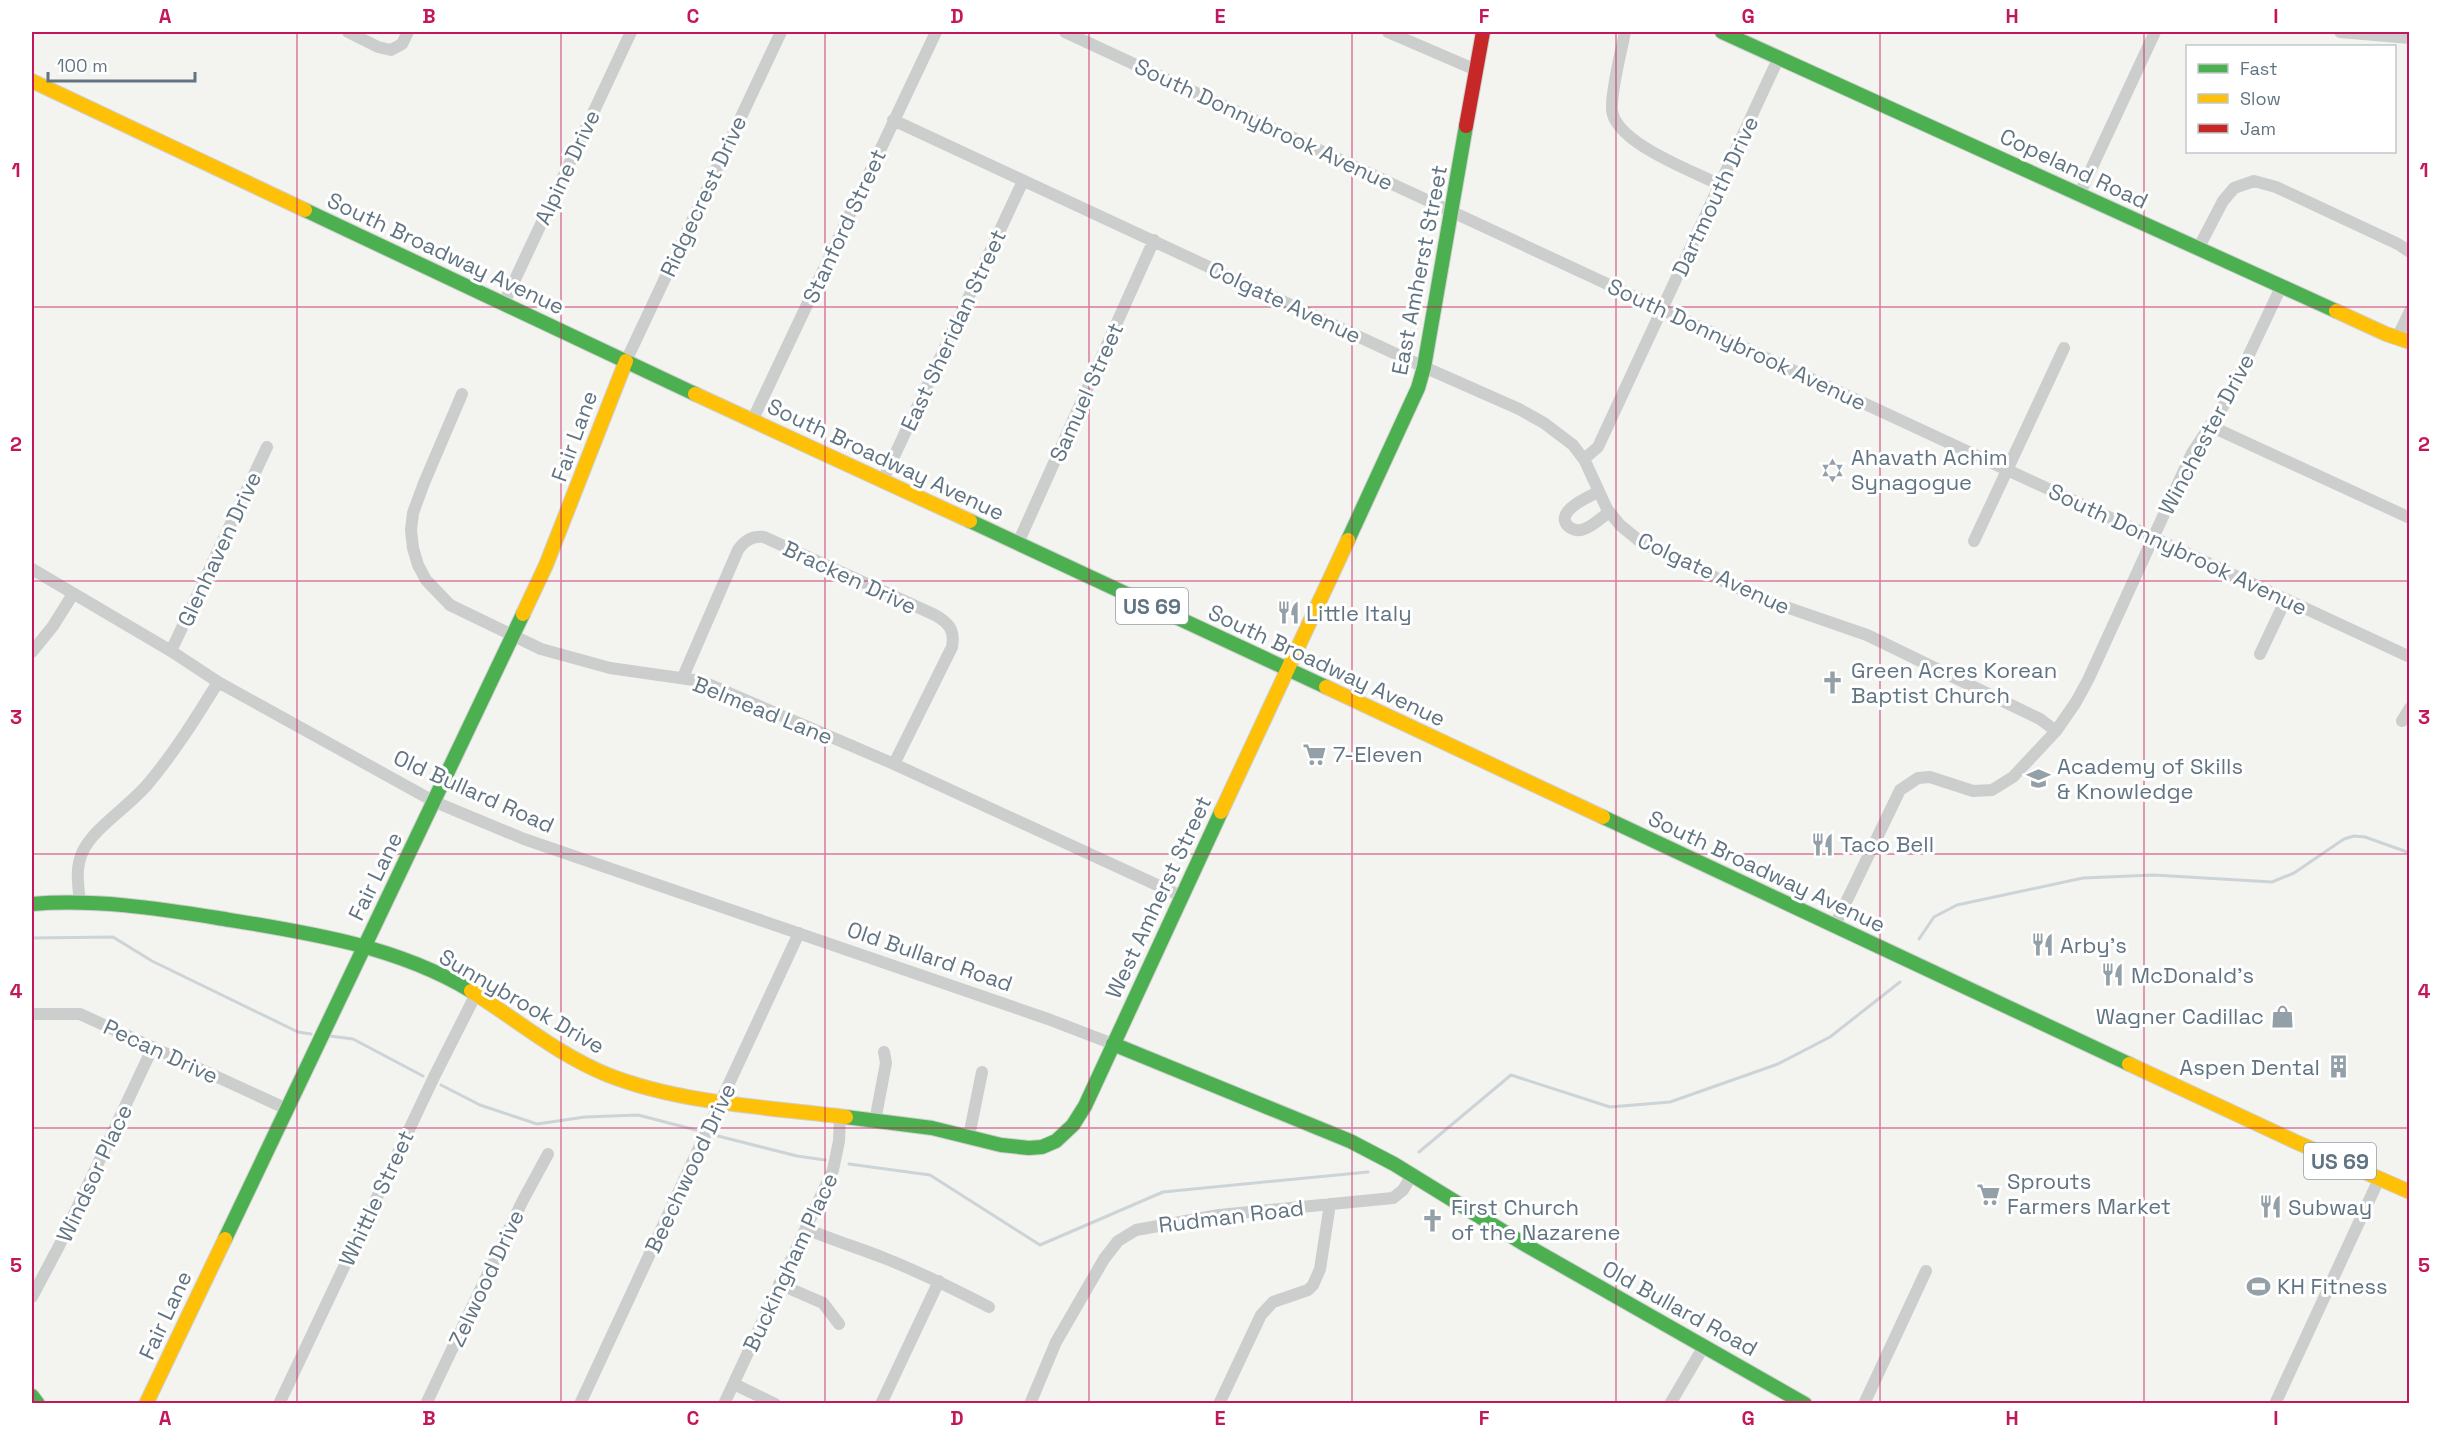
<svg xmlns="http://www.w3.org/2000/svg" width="2441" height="1435" viewBox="0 0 2441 1435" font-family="'Space Grotesk',sans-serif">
	<rect width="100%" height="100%" fill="#f3f3f0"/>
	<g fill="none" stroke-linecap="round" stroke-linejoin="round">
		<!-- stream -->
		<path stroke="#ccd4d7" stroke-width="3" d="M32 938 113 937 152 961 298 1032 311 1034
			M1919 939 1934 917 1957 905 2083 878 2154 875 2272 882 2294 873 2344 839 2354 836 2365 837 2410 853
			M330 1036 353 1039 423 1076
			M441 1085 480 1105 537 1124 585 1117 638 1115 696 1130
			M714 1135 797 1156 825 1160
			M1419 1152 1511 1075 1610 1107 1670 1102 1778 1064 1830 1037 1900 982
			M849 1164 930 1175 1040 1245 1163 1192 1368 1172"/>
		<defs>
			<path id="fast" d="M1722 32 2336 311
				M305 210 695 394
				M970 521 1326 687
				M1348 540 1418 388 1424 367 1466 126
				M1603 817 2129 1064
				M32 904C95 899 156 908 218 918 304 932 395 945 471 991
				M1113 1044 1350 1141 1394 1164 1524 1244 1805 1404
				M846 1117 932 1128 1001 1145 1029 1148 1042 1147 1056 1141 1073 1125 1085 1106 1221 812
				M225 1239 523 614
				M32 1396 38 1404"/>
			<path id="slow" d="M32 81 305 210
				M2336 311 2386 334 2410 342
				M695 394 970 521
				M523 614 546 565 626 361
				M1326 687 1603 817
				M1221 812 1348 540
				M471 991C516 1019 558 1055 608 1075 682 1104 768 1107 846 1117
				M2129 1064 2296 1142 2410 1192
				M146 1404 225 1239"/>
			<path id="jam" d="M1466 126 1483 32"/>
		</defs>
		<!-- fast casing -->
		<use href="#fast" stroke="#cfd0d0" stroke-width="16"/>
		<!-- slow casing -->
		<use href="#slow" stroke="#cfd0d0" stroke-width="16"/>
		<!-- jam casing -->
		<use href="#jam" stroke="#cfd0d0" stroke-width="16"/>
		<!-- street -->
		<path stroke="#cccdcd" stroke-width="12" d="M348 32 378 47 391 50 402 44 408 32
			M1065 32 2410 657
			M1388 32 1476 70
			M1625 32C1621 53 1611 89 1612 110 1615 143 1693 171 1720 185
			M2340 32 2410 38
			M893 120 1424 367 1519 409 1544 423 1573 445 1585 461 1607 509 1620 525 1642 543 1757 597 1867 635 2040 719 2056 731
			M2080 193 2155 32
			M2199 247 2223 201 2234 188 2254 181 2276 187 2398 244 2410 252
			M504 303 631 32
			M2397 338 2410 311
			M626 361 781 32
			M462 394 424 483 413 513 411 530 413 548 418 565 426 580 450 605 541 649 610 668 701 681 894 764 1181 896
			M752 421 936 32
			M2211 424 2221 431 2410 518
			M1584 459 1598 447 1779 57
			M883 480 1023 181
			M1598 492C1589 497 1554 511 1568 526 1571 529 1577 531 1581 530 1591 528 1601 518 1609 512
			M1974 541 2064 348
			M1018 543 1154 240
			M32 569 171 651 218 682 435 802 524 839 1048 1019 1113 1044
			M171 651 267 447
			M32 652 53 626 73 594
			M2260 654 2286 599
			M683 677 738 550C745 540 752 536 764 537L935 615C949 623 955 630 952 647L894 764
			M2402 721 2410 708
			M80 902C78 885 75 867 83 851 94 828 128 807 147 785 174 753 196 718 218 682
			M1835 925 1900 790 1918 778 1930 777 1973 791 1992 790 2013 777 2056 731 2076 702 2088 680 2192 453 2228 399 2282 285
			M32 1014H80L287 1109
			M875 1121 886 1063 884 1052
			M969 1136 982 1072
			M807 1229C832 1240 859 1248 884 1258 920 1272 954 1289 989 1307
			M779 1284 823 1303 839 1324
			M32 1297 59 1246 153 1047
			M734 1384 775 1404
			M279 1404 434 1077 476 994
			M426 1404 522 1202 548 1154
			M580 1404 799 933
			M724 1404 833 1170 839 1141 840 1117
			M881 1404 939 1281
			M1030 1404 1056 1342 1104 1259 1118 1241 1136 1230 1219 1215 1393 1198 1403 1190 1412 1175
			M1219 1404 1261 1315 1273 1302 1308 1290 1313 1285 1320 1269 1330 1204
			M1670 1404 1704 1346
			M1864 1404 1926 1271
			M2275 1404 2379 1179"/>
		<!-- fast -->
		<use href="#fast" stroke="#4caf50" stroke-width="14"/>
		<!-- slow -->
		<use href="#slow" stroke="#ffc107" stroke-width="14"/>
		<!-- jam -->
		<use href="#jam" stroke="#c62828" stroke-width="14"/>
	</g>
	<!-- grid -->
	<path fill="none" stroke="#c2185b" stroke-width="1.5" stroke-opacity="0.55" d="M297 32V1404M561 32V1404M825 32V1404M1089 32V1404M1352 32V1404M1616 32V1404M1880 32V1404M2144 32V1404M32 307H2410M32 581H2410M32 854H2410M32 1128H2410"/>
	<!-- icons -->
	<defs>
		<symbol id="synagogue-bare" viewBox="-9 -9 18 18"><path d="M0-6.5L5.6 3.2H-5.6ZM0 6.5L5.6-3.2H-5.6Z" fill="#94a0a8" stroke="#fff" stroke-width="2.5" paint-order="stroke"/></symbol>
		<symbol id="restaurant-bare" viewBox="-9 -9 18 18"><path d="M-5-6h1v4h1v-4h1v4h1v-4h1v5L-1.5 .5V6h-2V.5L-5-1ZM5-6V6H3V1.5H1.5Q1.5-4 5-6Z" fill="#94a0a8" stroke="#fff" stroke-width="2.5" paint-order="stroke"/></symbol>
		<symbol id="church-bare" viewBox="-9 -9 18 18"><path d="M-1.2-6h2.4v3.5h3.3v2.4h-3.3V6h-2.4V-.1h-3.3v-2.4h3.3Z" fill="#94a0a8" stroke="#fff" stroke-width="2.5" paint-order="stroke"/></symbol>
		<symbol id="supermarket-bare" viewBox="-9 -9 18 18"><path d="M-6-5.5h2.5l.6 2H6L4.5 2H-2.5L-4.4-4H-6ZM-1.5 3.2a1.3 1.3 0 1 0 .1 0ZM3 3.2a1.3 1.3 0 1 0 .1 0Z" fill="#94a0a8" stroke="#fff" stroke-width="2.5" paint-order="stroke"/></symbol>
		<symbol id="school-bare" viewBox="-9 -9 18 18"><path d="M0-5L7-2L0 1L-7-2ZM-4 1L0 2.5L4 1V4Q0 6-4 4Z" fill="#94a0a8" stroke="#fff" stroke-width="2.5" paint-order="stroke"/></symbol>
		<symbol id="shop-bare" viewBox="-9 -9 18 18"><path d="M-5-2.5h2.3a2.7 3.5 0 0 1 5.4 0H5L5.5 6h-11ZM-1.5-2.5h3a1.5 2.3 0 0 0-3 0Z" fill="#94a0a8" stroke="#fff" stroke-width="2.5" paint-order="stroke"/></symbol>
		<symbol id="building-bare" viewBox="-9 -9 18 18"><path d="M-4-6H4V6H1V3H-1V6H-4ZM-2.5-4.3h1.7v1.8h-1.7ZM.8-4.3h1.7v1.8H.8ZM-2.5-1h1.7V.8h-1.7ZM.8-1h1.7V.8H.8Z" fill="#94a0a8" stroke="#fff" stroke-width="2.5" paint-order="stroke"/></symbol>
		<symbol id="stadium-bare" viewBox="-9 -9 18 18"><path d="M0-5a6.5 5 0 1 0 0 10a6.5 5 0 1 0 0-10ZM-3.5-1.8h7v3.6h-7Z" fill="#94a0a8" stroke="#fff" stroke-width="2.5" paint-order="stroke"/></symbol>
	</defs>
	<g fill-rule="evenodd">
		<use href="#synagogue-bare" x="1816" y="454" width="33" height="33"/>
		<use href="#restaurant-bare" x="1272" y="596" width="33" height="33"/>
		<use href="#church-bare" x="1816" y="666" width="33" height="33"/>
		<use href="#supermarket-bare" x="1298" y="738" width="33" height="33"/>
		<use href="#school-bare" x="2022" y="762" width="33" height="33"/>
		<use href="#restaurant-bare" x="1806" y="828" width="33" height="33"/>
		<use href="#restaurant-bare" x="2026" y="928" width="33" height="33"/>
		<use href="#restaurant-bare" x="2096" y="958" width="33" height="33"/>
		<use href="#shop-bare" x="2266" y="1000" width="33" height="33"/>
		<use href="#building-bare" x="2322" y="1050" width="33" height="33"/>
		<use href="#supermarket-bare" x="1972" y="1178" width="33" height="33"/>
		<use href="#restaurant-bare" x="2254" y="1190" width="33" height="33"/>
		<use href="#church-bare" x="1416" y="1204" width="33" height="33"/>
		<use href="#stadium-bare" x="2242" y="1270" width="33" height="33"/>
	</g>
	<g text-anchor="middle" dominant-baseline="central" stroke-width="6" stroke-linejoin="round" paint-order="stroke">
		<!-- shield labels -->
		<g fill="#fff" stroke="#909ea8" stroke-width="1.5">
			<rect x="1116" y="588" width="72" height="36" rx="4.5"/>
			<rect x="2304" y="1143" width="72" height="36" rx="4.5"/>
		</g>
		<g font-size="21" font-weight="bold" fill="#617482">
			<text x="1152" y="606">US 69</text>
			<text x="2340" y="1161">US 69</text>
		</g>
		<!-- street labels -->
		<g font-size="22" fill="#617482" stroke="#fff">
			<text transform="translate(1264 124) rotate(25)">South Donnybrook Avenue</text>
			<text transform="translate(567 167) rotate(-65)">Alpine Drive</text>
			<text transform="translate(2074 168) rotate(25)">Copeland Road</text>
			<text transform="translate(703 196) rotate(-65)">Ridgecrest Drive</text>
			<text transform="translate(1715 196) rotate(-65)">Dartmouth Drive</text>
			<text transform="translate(844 226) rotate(-65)">Stanford Street</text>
			<text transform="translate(446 253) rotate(25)">South Broadway Avenue</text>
			<text transform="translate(1419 270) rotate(-79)">East Amherst Street</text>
			<text transform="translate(1285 302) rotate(25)">Colgate Avenue</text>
			<text transform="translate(953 330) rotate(-65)">East Sheridan Street</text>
			<text transform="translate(1737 344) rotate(25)">South Donnybrook Avenue</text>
			<text transform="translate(1086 392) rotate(-66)">Samuel Street</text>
			<text transform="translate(2206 434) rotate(-62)">Winchester Drive</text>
			<text transform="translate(574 436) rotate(-70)">Fair Lane</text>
			<text transform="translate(886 459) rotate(25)">South Broadway Avenue</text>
			<text transform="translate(219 549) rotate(-65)">Glenhaven Drive</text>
			<text transform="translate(2178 549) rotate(25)">South Donnybrook Avenue</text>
			<text transform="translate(1714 573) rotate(25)">Colgate Avenue</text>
			<text transform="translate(850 577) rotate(25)">Bracken Drive</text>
			<text transform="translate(1327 665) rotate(25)">South Broadway Avenue</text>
			<text transform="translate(763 710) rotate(22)">Belmead Lane</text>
			<text transform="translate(474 791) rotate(24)">Old Bullard Road</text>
			<text transform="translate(1767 871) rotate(25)">South Broadway Avenue</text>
			<text transform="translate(375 876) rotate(-64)">Fair Lane</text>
			<text transform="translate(1158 897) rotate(-65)">West Amherst Street</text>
			<text transform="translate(930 956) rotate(19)">Old Bullard Road</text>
			<text transform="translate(522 1001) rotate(30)">Sunnybrook Drive</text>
			<text transform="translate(161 1051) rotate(25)">Pecan Drive</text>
			<text transform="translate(690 1168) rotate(-65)">Beechwood Drive</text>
			<text transform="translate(94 1173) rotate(-65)">Windsor Place</text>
			<text transform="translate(376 1198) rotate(-65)">Whittle Street</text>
			<text transform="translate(1231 1216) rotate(-7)">Rudman Road</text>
			<text transform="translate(790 1262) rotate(-65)">Buckingham Place</text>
			<text transform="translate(486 1278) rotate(-65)">Zelwood Drive</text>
			<text transform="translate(1680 1308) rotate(29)">Old Bullard Road</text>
			<text transform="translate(165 1315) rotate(-65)">Fair Lane</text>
		</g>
		<!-- poi labels -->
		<g font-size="22" fill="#617482" stroke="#fff" text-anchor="start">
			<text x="1851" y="457">Ahavath Achim<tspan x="1851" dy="25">Synagogue</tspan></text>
			<text x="1306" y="613">Little Italy</text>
			<text x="1851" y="670">Green Acres Korean<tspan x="1851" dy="25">Baptist Church</tspan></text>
			<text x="1333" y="754">7-Eleven</text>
			<text x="2057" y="766">Academy of Skills<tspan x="2057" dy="25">&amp; Knowledge</tspan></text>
			<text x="1840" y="844">Taco Bell</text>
			<text x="2060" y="945">Arby's</text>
			<text x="2131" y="975">McDonald's</text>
			<text x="2264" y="1016" text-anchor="end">Wagner Cadillac</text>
			<text x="2320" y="1067" text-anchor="end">Aspen Dental</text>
			<text x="2007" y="1181">Sprouts<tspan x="2007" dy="25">Farmers Market</tspan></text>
			<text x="1451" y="1207">First Church<tspan x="1451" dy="25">of the Nazarene</tspan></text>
			<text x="2288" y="1207">Subway</text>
			<text x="2277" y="1286">KH Fitness</text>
		</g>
	</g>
	<!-- border -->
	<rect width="2441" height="1435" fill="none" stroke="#ffffff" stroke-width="66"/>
	<!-- legend -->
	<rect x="2186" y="45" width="210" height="108" fill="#ffffff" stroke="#c0c7cd" stroke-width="1.5"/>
	<rect x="2198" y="64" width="30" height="9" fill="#4caf50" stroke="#c0c7cd" stroke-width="1.5"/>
	<text x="2240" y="75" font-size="18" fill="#617482">Fast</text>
	<rect x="2198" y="94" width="30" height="9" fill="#ffc107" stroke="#c0c7cd" stroke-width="1.5"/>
	<text x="2240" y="105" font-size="18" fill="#617482">Slow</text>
	<rect x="2198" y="124" width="30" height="9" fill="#c62828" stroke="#c0c7cd" stroke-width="1.5"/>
	<text x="2240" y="135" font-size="18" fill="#617482">Jam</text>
	<!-- scale -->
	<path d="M48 72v9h147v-9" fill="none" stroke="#617482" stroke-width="3"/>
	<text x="57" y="72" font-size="18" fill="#617482" stroke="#ffffff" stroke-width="4.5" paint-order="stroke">100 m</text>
	<rect x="33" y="33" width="2375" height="1369" fill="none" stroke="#c2185b" stroke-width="2"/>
	<g font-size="20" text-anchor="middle" font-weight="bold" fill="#c2185b">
		<text x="165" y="23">A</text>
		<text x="429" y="23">B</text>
		<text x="693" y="23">C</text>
		<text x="957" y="23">D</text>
		<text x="1220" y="23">E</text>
		<text x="1484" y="23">F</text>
		<text x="1748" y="23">G</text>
		<text x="2012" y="23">H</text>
		<text x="2276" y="23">I</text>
		<text x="16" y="177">1</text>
		<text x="2424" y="177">1</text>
		<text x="16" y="451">2</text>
		<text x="2424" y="451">2</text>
		<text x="16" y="724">3</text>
		<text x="2424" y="724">3</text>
		<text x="16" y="998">4</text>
		<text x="2424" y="998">4</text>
		<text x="16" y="1272">5</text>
		<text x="2424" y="1272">5</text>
		<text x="165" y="1425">A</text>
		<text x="429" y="1425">B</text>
		<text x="693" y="1425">C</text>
		<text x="957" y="1425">D</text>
		<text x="1220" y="1425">E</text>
		<text x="1484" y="1425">F</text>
		<text x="1748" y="1425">G</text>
		<text x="2012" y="1425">H</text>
		<text x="2276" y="1425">I</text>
	</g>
</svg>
